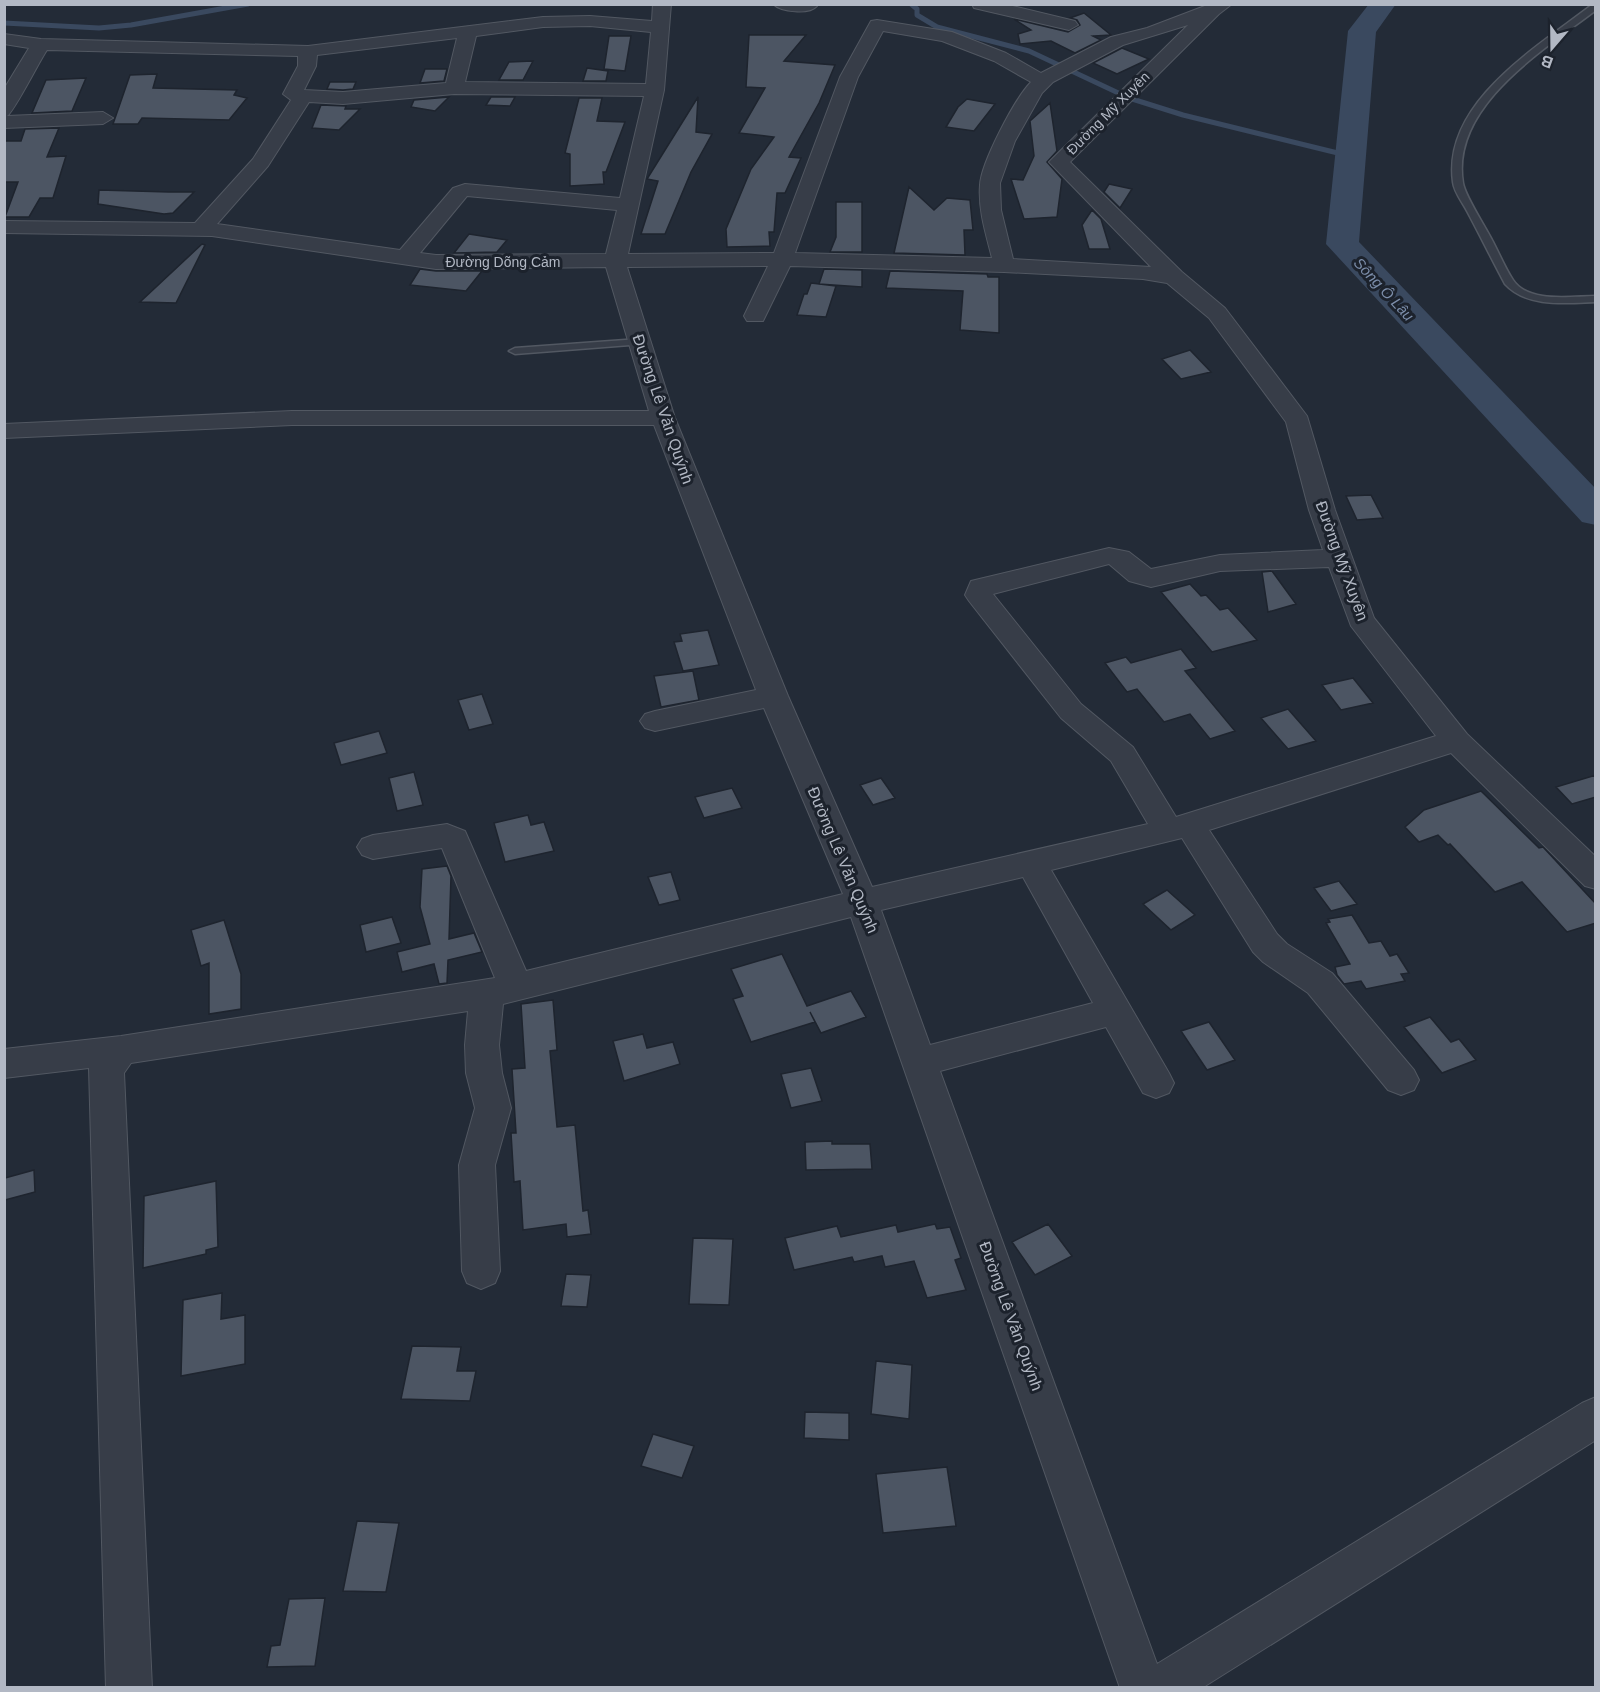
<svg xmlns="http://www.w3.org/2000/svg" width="1600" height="1692" viewBox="0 0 1600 1692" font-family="Arial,sans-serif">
	<rect width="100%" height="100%" fill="#232b37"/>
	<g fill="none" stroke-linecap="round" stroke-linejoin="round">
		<!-- stream -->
		<path stroke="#3a495f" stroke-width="5" d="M911 4 917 9V15L937 27 1029 51 1129 98 1183 115 1350 156
			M4 23 99 28 131 25 248 4"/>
		<!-- river -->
		<path fill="#3a495f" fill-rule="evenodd" d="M1369 4H1396L1376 32 1359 242 1596 489V525L1582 522 1326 244 1348 31Z"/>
	</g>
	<!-- building -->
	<path fill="#4c5563" stroke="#1e242e" stroke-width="1.5" d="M1084 13 1111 35 1093 36 1101 40 1075 53 1051 41 1020 44 1018 34 1031 30 1014 19 1068 32 1080 25 1077 20 1070 18Z
		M749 35H806L784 61 835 65 819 103 789 157 801 158 785 193H777L774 232H769L770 246 727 247 726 229 751 169 774 137 739 133 765 88 746 87Z
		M609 36H631L625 71 604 69Z
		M1122 48 1149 59 1117 74 1093 63Z
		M533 61 523 80H499L509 62Z
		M587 68 608 71 606 81H583Z
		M425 69H447L444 81 420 83Z
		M157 74 153 88 237 90 234 95 247 98 229 120 142 118 138 124H113L130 75Z
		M86 78 72 111 32 113 46 80Z
		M330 82H356L353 89 343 90 327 89Z
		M449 97 435 111 411 107 414 100Z
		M491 97H515L510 106 486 105Z
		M698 97 696 132 712 134 691 172 665 234H641L658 181 647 179Z
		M579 98H602L597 121 625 122 606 172H603L604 184 570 186V154L565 153Z
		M967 99 995 104 974 131 946 127 958 107Z
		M1050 103 1057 151 1047 162 1062 179 1057 217 1024 219 1011 179 1023 180 1034 156 1030 121Z
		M321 105 346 106 345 109H360L339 130 312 128Z
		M59 128 47 157 66 156 53 198H40L29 217H5L18 182H4V141H21L25 129Z
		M1109 184 1132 189 1120 208 1104 192Z
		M909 187 934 210 947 198 970 200 973 230H964L965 255 894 253Z
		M99 190 169 192H194L173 213 164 214 98 204Z
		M836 202H862V252H830L836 237Z
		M1092 210 1101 219 1110 249H1089L1082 225Z
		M469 234 507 240 497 252 454 253Z
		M202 244 205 245 176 303 140 302Z
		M420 269 436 271H482L466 291 410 285Z
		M824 269 862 270V287L819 284Z
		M890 271 987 274 988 277H999V333L960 330 963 291 886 288Z
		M811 283 836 286 826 317 797 315 804 294H807Z
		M1190 350 1211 372 1181 379 1162 359Z
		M1371 495 1383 518 1357 520 1346 496Z
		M1272 571 1296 604 1268 612 1262 572Z
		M1190 584 1201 596 1206 595 1220 610 1228 608 1257 640 1212 652 1161 592Z
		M708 630 719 665 683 671 674 642 682 641 680 634Z
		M1181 649 1196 668 1185 671 1235 731 1210 739 1190 714 1164 722 1137 689 1127 692 1105 663 1126 657 1131 663Z
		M693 671 699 700 661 707 654 676Z
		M1353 678 1373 703 1341 710 1322 685Z
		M482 694 493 724 469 730 458 700Z
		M1288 709 1316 741 1288 749 1261 718Z
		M379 731 387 753 341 765 334 743Z
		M414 772 423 805 397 811 389 778Z
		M1596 775V797L1572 804 1556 787Z
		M881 778 895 798 873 805 860 785Z
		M732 788 742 808 704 818 695 797Z
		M1481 791 1539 848 1543 847 1596 904V923L1567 932 1522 882 1495 892 1450 844 1448 845 1438 835 1419 842 1405 827 1424 810Z
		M528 815 531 825 544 822 554 851 505 862 494 823Z
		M447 866 451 876 449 939 474 933 482 952 448 960 447 983 439 984 434 964 402 972 397 952 430 944 420 907 422 869Z
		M671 872 680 900 659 905 648 877Z
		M1339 881 1357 904 1331 911 1314 888Z
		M1167 890 1195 915 1171 930 1143 904Z
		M1352 915 1369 943 1381 941 1390 956 1397 954 1409 973 1401 974 1405 981 1366 989 1361 981 1344 984 1337 975 1335 967 1350 964 1326 923 1330 922 1328 919Z
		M392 917 401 943 366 952 360 925Z
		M224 920 241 974V1009L209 1014V963L201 966 191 930Z
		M782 954 807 1006 851 991 866 1017 821 1033 810 1012 815 1022 751 1042 733 999 743 996 731 969Z
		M553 1000 557 1050 550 1051 557 1127 575 1125 583 1211 588 1210 591 1234 567 1237 566 1224 523 1230 520 1181 514 1182 511 1133H516L512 1069 525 1068 521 1004Z
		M1430 1017 1451 1042 1459 1039 1476 1060 1442 1073 1404 1027Z
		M1209 1022 1235 1060 1207 1070 1181 1031Z
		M643 1034 647 1048 673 1042 680 1064 624 1081 613 1041Z
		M811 1068 822 1101 791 1108 781 1074Z
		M832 1141V1144H870L872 1169 806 1170 805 1142Z
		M34 1170 35 1192 5 1200V1178Z
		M216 1181 218 1247 206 1250V1254L143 1268 144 1196Z
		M935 1224 937 1229 950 1227 961 1258 955 1260 966 1290 927 1298 914 1261 885 1267 882 1256 854 1262 852 1257 794 1270 785 1238 837 1226 841 1237 896 1225 898 1232Z
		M1048 1224 1072 1256 1035 1275 1012 1242Z
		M693 1238 733 1239 729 1305 689 1304Z
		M566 1274 591 1275 587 1307 561 1306Z
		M222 1293 221 1319 245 1315V1364L181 1376 183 1300Z
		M412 1346 461 1347 457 1371H476L470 1401 401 1399Z
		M876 1361 912 1365 909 1419 871 1414Z
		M805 1412 849 1413V1440L804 1438Z
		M653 1434 694 1446 682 1478 641 1466Z
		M947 1467 956 1526 883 1533 876 1474Z
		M357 1521 399 1523 386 1592 343 1591Z
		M325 1598 315 1666 267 1667 271 1646 280 1645 289 1599Z"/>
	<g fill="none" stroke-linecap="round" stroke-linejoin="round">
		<defs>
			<path id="service" d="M1593 4H1596V10C1544 50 1450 106 1463 183 1465 196 1485 226 1492 240 1499 253 1505 268 1513 280 1529 304 1572 296 1596 296V302C1566 303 1527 308 1505 284 1492 260 1480 235 1467 211 1463 203 1454 192 1453 182 1442 102 1539 46 1593 4Z
				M639 339 643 340V344L515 354 509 351 515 348Z"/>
			<path id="minor" d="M653 4H671L664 90 628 254 774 253 840 77 871 21 877 20 952 32 1006 53 1041 73 1111 37 1147 28 1210 4H1232L1219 14 1070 162 1182 272 1225 308 1307 416 1335 510 1374 618 1467 734 1596 857V889L1585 886 1451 753 1209 830 1277 934 1287 944 1332 973 1414 1070 1419 1080 1414 1090 1401 1095 1388 1090 1308 993 1263 962 1253 952 1182 838 1051 870 1169 1073 1174 1083 1169 1093 1156 1098 1143 1093 1106 1027 940 1071 1157 1664 1582 1403 1596 1397V1440L1202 1688H1120L851 917 503 1004 499 1045 502 1073 511 1108 495 1165 500 1271 495 1283 481 1289 467 1283 462 1271 459 1165 475 1108 466 1073 465 1045 468 1011 131 1063 124 1073 152 1688H106L89 1068 4 1078V1049L121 1036 495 978 442 848 373 859 362 855 357 847 362 839 373 835 447 824 465 831 526 971 843 894 764 708 655 731 645 728 640 721 645 714 655 711 756 690 654 425H292L4 438V424L292 411H649L606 267 436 269 212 236 4 233V221L195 223 253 159 291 100 283 94 298 66V56L47 50C40 60 13 114 7 116L103 112 113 118 103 124 4 128V89L29 48 4 44V34L41 39 308 46 543 17 590 16 652 21ZM1188 25 1049 162 1151 267 1013 259 1001 210 1000 183 1015 141 1042 93 1053 82 1123 45ZM590 26 651 32 646 84 465 82 476 36 543 27ZM883 31 942 41 994 61 1031 82C1015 98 981 163 980 185 978 210 986 234 992 258L795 253 858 77ZM457 38 446 83 343 92 304 90 316 66 317 55ZM454 94 644 96 620 198 465 184 453 188 400 250 217 224 268 166 309 102 343 104ZM467 196 617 210 606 254 436 255 420 253ZM768 266 744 316 747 321H763L790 266 1004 272 1143 279 1167 283 1209 318 1286 422 1309 510 1323 550 1220 555 1151 569 1129 552 1109 548 971 581 965 595 969 601 1061 718 1111 761 1148 824 872 887 788 696 675 418 627 267ZM1109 564 1129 581 1151 587 1220 571 1329 567 1351 626 1436 736 1176 817 1133 747 1081 704 993 594ZM1023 877 1093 1003 930 1045 881 910Z
				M773 4H816L817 6C809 15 781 12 773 4Z
				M972 4H1004L1075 21 1078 25 1069 30 974 8Z"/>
		</defs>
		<!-- service casing -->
		<use href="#service" stroke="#525862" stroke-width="3"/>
		<!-- minor casing -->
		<use href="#minor" stroke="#525862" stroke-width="2"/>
		<!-- service -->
		<use href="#service" fill="#373d48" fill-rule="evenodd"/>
		<!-- minor -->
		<use href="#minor" fill="#373d48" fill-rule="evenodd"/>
	</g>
	<g text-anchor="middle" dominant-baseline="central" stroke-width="6" stroke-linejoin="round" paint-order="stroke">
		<!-- far-street labels -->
		<g font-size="14" fill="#b2b8c4" stroke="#1c222c">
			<text transform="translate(1108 113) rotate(-45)">Đường Mỹ Xuyên</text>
			<text x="503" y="262">Đường Dõng Cảm</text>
		</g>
		<!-- far-water labels -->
		<g font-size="15" font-style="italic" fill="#7c8eaa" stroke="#1c222c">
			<text transform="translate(1384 289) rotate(47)">Sông Ô Lâu</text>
		</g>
		<!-- street labels -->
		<g font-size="16" fill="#b2b8c4" stroke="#1c222c">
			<text transform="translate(663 409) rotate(71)">Đường Lê Văn Quýnh</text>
			<text transform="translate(1342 561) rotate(70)">Đường Mỹ Xuyên</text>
			<text transform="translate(843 860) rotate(67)">Đường Lê Văn Quýnh</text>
			<text transform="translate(1011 1316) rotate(70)">Đường Lê Văn Quýnh</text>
		</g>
	</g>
	<!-- border -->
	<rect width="1600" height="1692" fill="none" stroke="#b2b8c4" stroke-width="12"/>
	<!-- north arrow -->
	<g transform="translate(1552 48) rotate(200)" stroke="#1c222c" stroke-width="4.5" paint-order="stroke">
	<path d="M0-4.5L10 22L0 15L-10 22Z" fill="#b2b8c4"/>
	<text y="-9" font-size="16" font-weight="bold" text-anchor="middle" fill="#b2b8c4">B</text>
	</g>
</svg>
